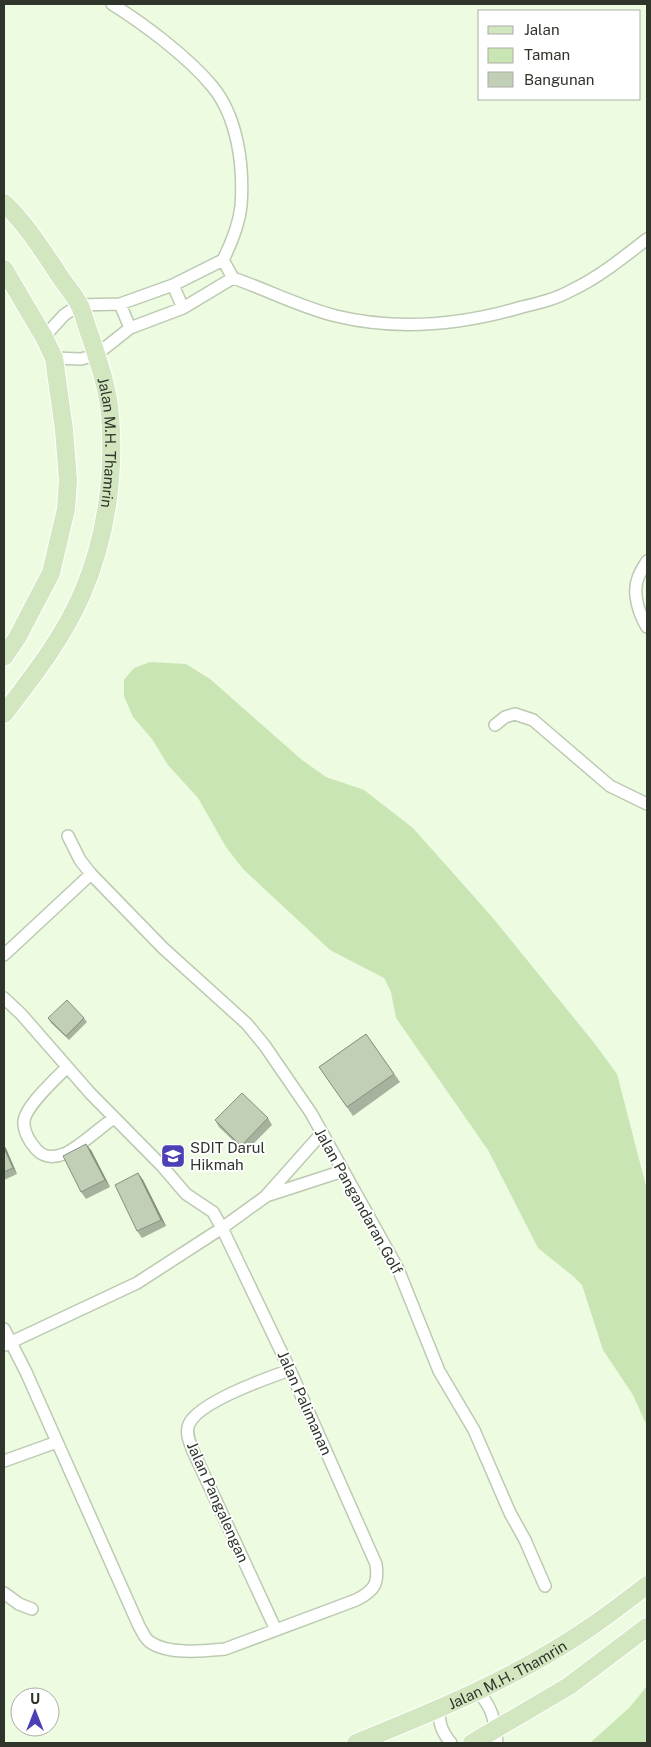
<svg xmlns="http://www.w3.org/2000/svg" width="651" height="1747" viewBox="0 0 651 1747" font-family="'Public Sans',sans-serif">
	<rect width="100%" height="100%" fill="#edfbe1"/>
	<!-- green -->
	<path fill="#cae5b4" d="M150 662 186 664 210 679 302 760 326 777 364 790 413 828 493 918 595 1044 617 1074 647 1190V1426L633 1395 603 1350 582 1285 574 1277 538 1248 488 1150 396 1018 391 992 384 978 330 950 243 869 226 847 198 798 168 765 152 739 133 717 124 696V680L134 668Z
		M647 1686V1743H590L629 1708Z"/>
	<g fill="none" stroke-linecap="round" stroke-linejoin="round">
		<defs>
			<path id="minor" d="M112 4C144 24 188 57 212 86 238 117 244 167 241 206 239 224 231 244 223 260L233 278C268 290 300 307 336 316 398 331 461 325 522 307 539 303 556 299 572 290 599 277 624 257 647 239
				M173 285 183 308
				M120 304 130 328
				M44 337 64 315 79 305 120 304 173 285 223 260
				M54 358 81 359 96 355 130 328 183 308 233 278
				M647 561C644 566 640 572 638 578 632 593 639 614 647 627
				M495 725 505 717 515 714 533 720 610 786 647 804
				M68 836 80 860 91 874 163 948 247 1024 265 1046 311 1113 398 1269 439 1371 474 1430 510 1513 525 1540 545 1586
				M4 955 91 874
				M4 998 21 1014 90 1093 162 1166 186 1194 213 1212 222 1228 290 1370 376 1564C379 1584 374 1591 356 1600L225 1649C204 1651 168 1655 150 1642 145 1639 142 1631 139 1626L26 1372 4 1329
				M67 1067C56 1079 26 1105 24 1121 23 1131 30 1142 36 1149 44 1158 53 1158 64 1154 76 1150 102 1126 114 1118
				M266 1196 343 1171
				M5 1345 137 1283 222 1228 265 1197 322 1133
				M4 1461 57 1442
				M4 1593 19 1604 32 1609
				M276 1630 193 1451C190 1443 185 1433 189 1424 199 1402 267 1378 290 1370
				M478 1691C494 1711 494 1719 497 1743
				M439 1710C439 1724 442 1732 451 1743"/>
			<g id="primary">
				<path id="s1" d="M4 203C27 225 43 251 61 278 67 287 75 296 80 306 84 316 87 328 91 338 99 363 108 389 110 415 115 475 106 539 82 594 63 638 33 676 4 714"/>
				<path d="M4 269 44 337 54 358 64 430 68 480 66 509 51 573 17 638 4 657"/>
				<path id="s2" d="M356 1743C438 1710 520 1676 592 1626 611 1613 629 1599 647 1585"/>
				<path d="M472 1743 569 1686 647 1627"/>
			</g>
		</defs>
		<!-- minor casing -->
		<use href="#minor" stroke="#bccab2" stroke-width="14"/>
		<!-- primary casing -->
		<use href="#primary" stroke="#fff" stroke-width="20"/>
		<!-- minor -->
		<use href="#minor" stroke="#fff" stroke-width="11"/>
		<!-- primary -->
		<use href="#primary" stroke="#d2e6c0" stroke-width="18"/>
	</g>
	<!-- wall -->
	<path fill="#a6b29d" d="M48 1018H84L87 1022 69 1040 51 1023Z
		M366 1034 400 1082 353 1116 319 1067Z
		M268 1118 272 1125 245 1152 219 1127 215 1120Z
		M4 1146 17 1174 4 1180Z
		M91 1150 110 1187 86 1199 81 1192Z
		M138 1173 143 1180 166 1226 142 1238 137 1231Z"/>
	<!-- shaded-wall -->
	<path fill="#87917f" d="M86 1144 91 1150 110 1187 105 1180Z
		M4 1146 6 1148 17 1174 13 1168 4 1148Z
		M138 1173 143 1180 166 1226 161 1220Z"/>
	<!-- building -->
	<path fill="#c1cfb6" stroke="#87917f" d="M67 1000 84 1018 66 1036 48 1018Z
		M366 1034 394 1074 347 1107 319 1067Z
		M242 1093 268 1118 241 1146 215 1120Z
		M86 1144 105 1180 81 1192 63 1156Z
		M4 1148 13 1168 4 1172Z
		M138 1173 161 1220 137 1231 115 1185Z"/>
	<!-- icons -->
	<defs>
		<symbol id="school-square" viewBox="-11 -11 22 22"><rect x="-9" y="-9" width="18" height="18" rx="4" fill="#4b40b6" stroke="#fff"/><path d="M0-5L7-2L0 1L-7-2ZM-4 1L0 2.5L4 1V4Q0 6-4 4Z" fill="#fff"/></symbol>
	</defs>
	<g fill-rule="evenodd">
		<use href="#school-square" x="159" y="1142" width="28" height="28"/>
	</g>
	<g text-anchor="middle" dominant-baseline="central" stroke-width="4" stroke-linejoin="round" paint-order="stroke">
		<!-- street labels -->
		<g font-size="15" fill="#30352b" stroke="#fff">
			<text stroke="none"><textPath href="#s1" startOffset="269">Jalan M.H. Thamrin</textPath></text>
			<text transform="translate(359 1201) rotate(61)">Jalan Pangandaran Golf</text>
			<text transform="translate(305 1403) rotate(66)">Jalan Palimanan</text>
			<text transform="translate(218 1502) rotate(66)">Jalan Pangalengan</text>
			<text stroke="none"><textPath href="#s2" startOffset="166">Jalan M.H. Thamrin</textPath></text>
		</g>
		<!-- poi labels -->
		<g font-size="15" fill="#30352b" stroke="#fff" text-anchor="start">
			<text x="190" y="1147">SDIT Darul<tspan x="190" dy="17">Hikmah</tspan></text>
		</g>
	</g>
	<!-- border -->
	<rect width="651" height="1747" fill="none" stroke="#30352b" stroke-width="10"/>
	<!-- legend -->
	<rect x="478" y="10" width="162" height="90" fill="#ffffff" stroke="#acaeaa"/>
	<rect x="488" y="26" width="25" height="8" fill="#d2e6c0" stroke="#acaeaa"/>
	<text x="524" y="35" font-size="15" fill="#30352b">Jalan</text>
	<rect x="488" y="48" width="25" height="15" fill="#cae5b4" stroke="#acaeaa"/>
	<text x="524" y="60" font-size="15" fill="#30352b">Taman</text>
	<rect x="488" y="72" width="25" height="15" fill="#c1cfb6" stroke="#acaeaa"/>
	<text x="524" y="85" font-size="15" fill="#30352b">Bangunan</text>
	<!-- north arrow -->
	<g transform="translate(35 1712)"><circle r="24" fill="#ffffff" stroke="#acaeaa"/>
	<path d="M0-4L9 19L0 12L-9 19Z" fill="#4b40b6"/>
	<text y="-8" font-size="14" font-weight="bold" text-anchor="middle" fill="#30352b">U</text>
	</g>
</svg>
